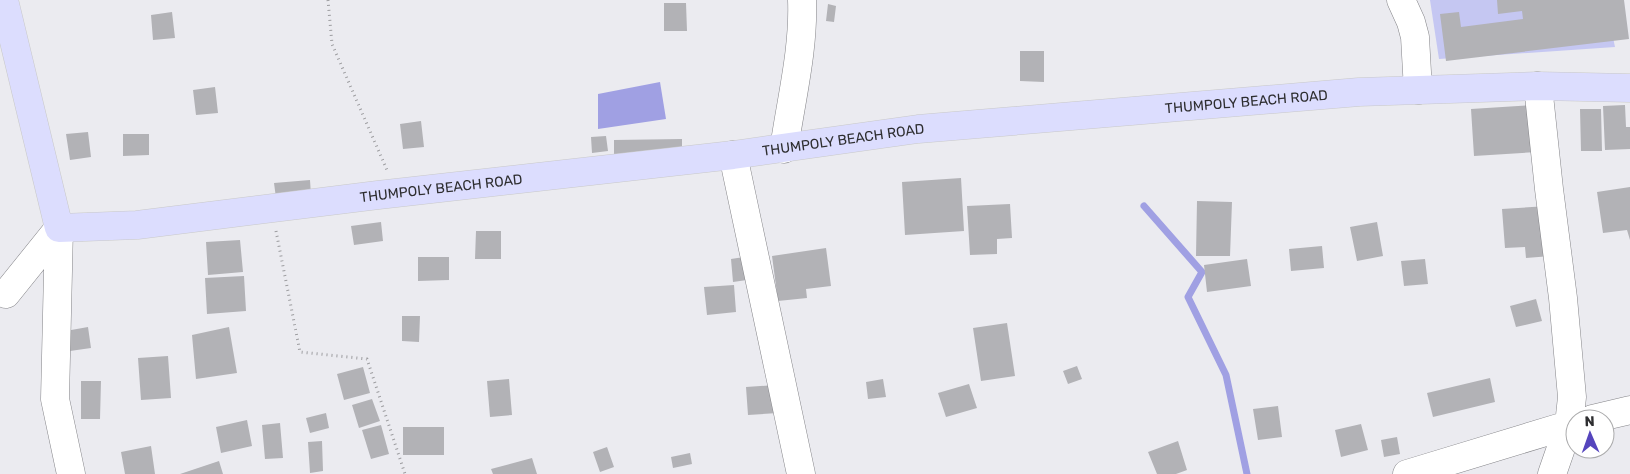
<svg xmlns="http://www.w3.org/2000/svg" width="1630" height="474" viewBox="0 0 1630 474" font-family="Rubik,sans-serif">
	<rect width="100%" height="100%" fill="#ebebf0"/>
	<!-- green -->
	<path fill="#c5c7f2" d="M1430 0H1605L1615 47 1439 59Z"/>
	<!-- water -->
	<path fill="#a0a0e3" d="M660 82 666 119 598 129V94Z"/>
	<g fill="none" stroke-linecap="round" stroke-linejoin="round">
		<!-- stream -->
		<path stroke="#a0a0e3" stroke-width="7" d="M1144 206 1202 272 1188 297 1226 375 1247 474"/>
	</g>
	<!-- building -->
	<path fill="#b2b2b6" d="M1497 0H1624L1629 39 1446 61 1440 14 1459 12 1461 27 1523 19 1522 11 1498 14Z
		M664 3H686L687 31H664Z
		M828 4 836 6 834 22 826 21Z
		M172 12 175 38 153 40 151 15Z
		M1020 51H1044V82L1020 81Z
		M215 87 218 113 196 115 193 90Z
		M1533 105 1536 152 1474 156 1471 109Z
		M1625 105 1626 127H1630V149L1605 150 1603 106Z
		M1580 109H1601L1602 151H1581Z
		M421 121 424 147 403 149 400 124Z
		M88 132 91 157 70 160 66 134Z
		M123 134H149V155L123 156Z
		M606 136 608 151 592 153 591 137Z
		M682 139V156L614 157V140Z
		M961 178 964 231 905 235 902 182Z
		M310 180 311 195 276 198 274 183Z
		M1630 187V240L1627 230 1603 233 1597 192Z
		M1197 201 1232 202 1230 256H1196Z
		M1010 204 1012 238 997 239V254L970 255 967 206Z
		M1548 206 1551 256 1526 258 1525 247 1505 248 1502 209Z
		M381 222 383 241 354 245 351 226Z
		M1377 222 1383 256 1357 261 1350 227Z
		M476 231H501V259H475Z
		M240 240 243 272 208 275 206 242Z
		M1322 246 1324 268 1291 271 1289 249Z
		M826 248 831 286 806 289 807 298 778 301 772 256Z
		M418 257H449V280L418 281Z
		M744 257 747 280 733 282 731 259Z
		M1247 259 1251 286 1207 292 1204 265Z
		M1425 259 1428 284 1404 286 1401 261Z
		M244 276 246 311 207 314 205 278Z
		M734 285 736 312 707 315 704 287Z
		M1536 299 1542 321 1516 327 1510 306Z
		M402 316H420L419 342 402 341Z
		M1007 323 1015 376 981 381 973 328Z
		M88 327 91 348 63 352 60 332Z
		M229 327 237 373 196 379 192 335Z
		M168 356 171 398 141 400 138 358Z
		M1077 366 1082 379 1068 384 1063 371Z
		M363 367 370 393 344 400 337 374Z
		M1490 378 1495 402 1433 417 1427 393Z
		M509 379 512 415 490 417 487 381Z
		M883 379 886 397 868 399 866 382Z
		M81 381H101L100 419H81Z
		M969 384 977 408 946 417 938 393Z
		M776 385 778 413 748 415 746 387Z
		M372 399 380 421 359 428 352 405Z
		M1278 406 1282 437 1258 440 1253 409Z
		M326 413 329 428 310 433 306 418Z
		M247 420 252 446 221 453 216 427Z
		M280 423 283 458 265 459 262 425Z
		M1361 424 1368 450 1341 457 1335 430Z
		M381 425 389 454 371 459 362 430Z
		M403 427H444V455H403Z
		M1397 437 1400 454 1384 457 1381 440Z
		M322 441 323 471 310 473 308 442Z
		M1178 441 1187 470 1176 474H1157L1148 452Z
		M151 446 155 474H125L121 452Z
		M607 447 614 467 600 472 593 452Z
		M690 453 692 464 673 468 671 457Z
		M532 458 537 474H493L491 469Z
		M219 461 223 474H180Z"/>
	<g fill="none" stroke-linecap="round" stroke-linejoin="round">
		<defs>
			<path id="minor" d="M1401 0 1411 22 1415 37 1418 90
				M1538 86 1549 189 1563 298 1572 397 1569 425 1552 474
				M784 149C791 100 804 49 802 0
				M733 155 801 474
				M59 228 55 399 71 474
				M6 294 59 228
				M1592 419 1630 410
				M1407 474 1575 423"/>
			<g id="major">
				<path id="s1" d="M4 0 59 228 137 225 378 195 733 155 918 129 1359 92 1538 86 1630 88"/>
			</g>
		</defs>
		<!-- minor casing -->
		<use href="#minor" stroke="#848488" stroke-width="29"/>
		<!-- major casing -->
		<use href="#major" stroke="#c9c9c9" stroke-width="29"/>
		<!-- path -->
		<path stroke="#9d9da0" stroke-width="3" stroke-dasharray="1 4" stroke-linecap="butt" d="M328 0 332 44 387 170
			M276 231 300 352 367 359 405 474"/>
		<!-- minor -->
		<use href="#minor" stroke="#fff" stroke-width="28"/>
		<!-- major -->
		<use href="#major" stroke="#dcddfe" stroke-width="28"/>
	</g>
	<g text-anchor="middle" dominant-baseline="central" stroke-width="4" stroke-linejoin="round" paint-order="stroke">
		<!-- street labels -->
		<g font-size="14" fill="#2e2e30" stroke="#fff">
			<text stroke="none"><textPath href="#s1" startOffset="1429">THUMPOLY BEACH ROAD</textPath></text>
			<text stroke="none"><textPath href="#s1" startOffset="1024">THUMPOLY BEACH ROAD</textPath></text>
			<text stroke="none"><textPath href="#s1" startOffset="619">THUMPOLY BEACH ROAD</textPath></text>
		</g>
	</g>
	<!-- north arrow -->
	<g transform="translate(1590 434) rotate(358)"><circle r="24" fill="#ffffff" stroke="#ababac"/>
	<path d="M0-4L9 19L0 12L-9 19Z" fill="#5545bd"/>
	<text y="-8" font-size="14" font-weight="bold" text-anchor="middle" fill="#2e2e30">N</text>
	</g>
</svg>
